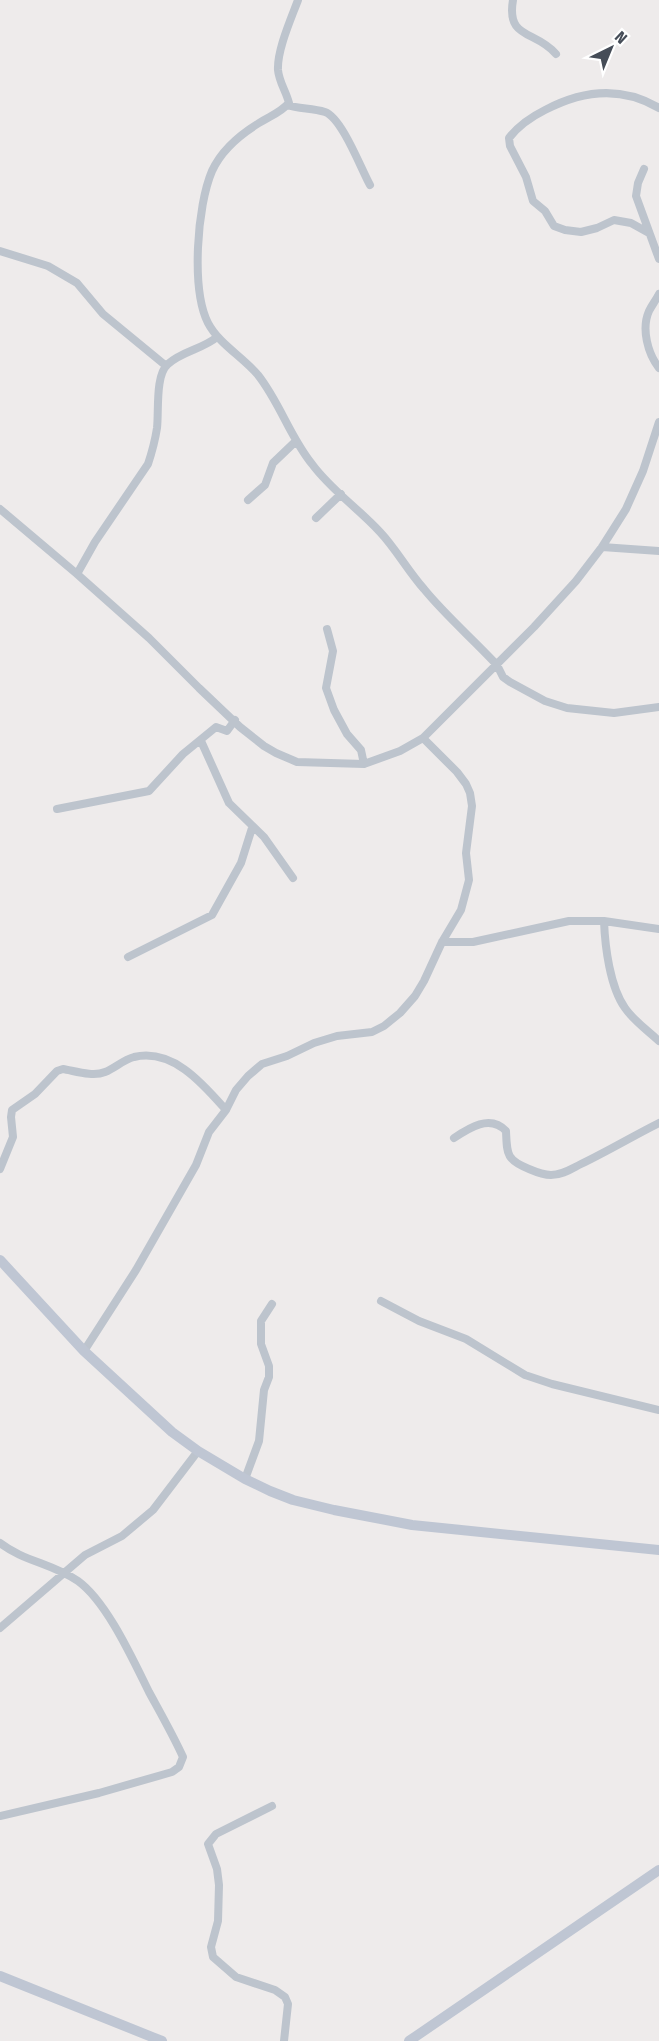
<svg xmlns="http://www.w3.org/2000/svg" width="659" height="2041" viewBox="0 0 659 2041" font-family="'Fira Sans Condensed',sans-serif">
	<rect width="100%" height="100%" fill="#eeebeb"/>
	<g fill="none" stroke-linecap="round" stroke-linejoin="round">
		<!-- minor -->
		<path stroke="#bdc4cd" stroke-width="8" d="M298 0C291 19 277 50 278 70 279 82 286 91 289 103 280 113 270 116 259 123 241 134 221 151 212 171 197 206 191 289 208 323 219 344 243 357 258 375 280 403 290 437 312 464 331 490 358 508 380 532 396 549 408 571 424 589 446 616 473 639 497 665L503 677 510 682 545 701 567 708 614 713 659 707
			M513 0C506 40 536 30 556 54
			M287 105C299 109 312 108 325 112 342 118 361 169 370 185
			M644 169 638 183 636 196 659 259
			M649 233 631 223 614 220 597 228 581 232 565 230 554 226 545 211 533 201 526 177 510 146 509 138C519 125 531 117 545 110 583 90 622 86 659 108
			M0 251 48 266 77 283 103 314 165 365
			M659 294C656 300 652 305 649 311 641 329 648 354 659 368
			M248 500 265 485 273 463 296 441
			M0 509 77 574 149 638 199 688 240 727 264 746 276 753 297 762 364 764 400 751 423 738 534 627 576 581 602 547 626 509 643 471 659 422
			M316 518 341 494
			M602 547 659 551
			M77 574 95 542 148 464C152 452 155 441 157 428 159 411 155 375 168 364 182 351 203 349 217 337
			M327 629 333 651 326 688 334 710 347 734 361 750 364 764
			M201 741 229 803 264 837 293 878
			M57 809 149 791 183 754 216 727 227 731 235 720
			M604 921C605 947 610 987 625 1008 634 1021 647 1030 659 1041
			M442 942H473L569 921H604L659 929
			M128 957 212 915 241 863 252 828
			M454 1138C469 1128 490 1114 506 1131 507 1154 506 1160 529 1169 536 1172 543 1175 551 1175 562 1175 571 1169 581 1164 608 1151 633 1136 659 1123
			M0 1169 13 1137 11 1117 12 1110 35 1094 57 1071 63 1069C75 1071 93 1077 105 1072 115 1068 123 1060 134 1057 173 1048 203 1084 226 1110
			M381 1301 419 1321 466 1339 525 1375 552 1384 659 1410
			M84 1351 136 1270 196 1165 209 1132 226 1110 236 1090 248 1076 262 1064 287 1056 314 1043 337 1036 372 1032 384 1026 400 1013 415 996 424 981 442 942 461 910 469 880 466 853 472 806 470 793 466 784 457 772 423 738
			M245 1479 259 1441 264 1390 269 1377V1366L261 1344V1321L272 1304
			M0 1543C23 1561 54 1564 78 1581 107 1602 133 1660 149 1692 161 1714 173 1735 183 1757L179 1767 172 1772 99 1793 0 1816
			M0 1628 85 1555 122 1536 153 1510 198 1451
			M272 1806 216 1834 208 1844 217 1869 219 1885 218 1921 211 1947 213 1957 236 1977 275 1990 285 1997 288 2004 284 2041"/>
		<!-- secondary -->
		<path stroke="#bfc6d3" stroke-width="10" d="M0 1260 84 1351 172 1432 198 1451 245 1479 270 1491 293 1500 334 1510 412 1525 659 1550
			M0 1976 162 2041
			M409 2041 659 1870"/>
	</g>
	<!-- north arrow -->
	<g transform="translate(611 48) rotate(43)" stroke="#ffffff" stroke-width="4.5" paint-order="stroke">
	<path d="M0-4.5L10 22L0 15L-10 22Z" fill="#454c57"/>
	<text y="-9" font-size="16" font-weight="bold" text-anchor="middle" fill="#454c57">N</text>
	</g>
</svg>
